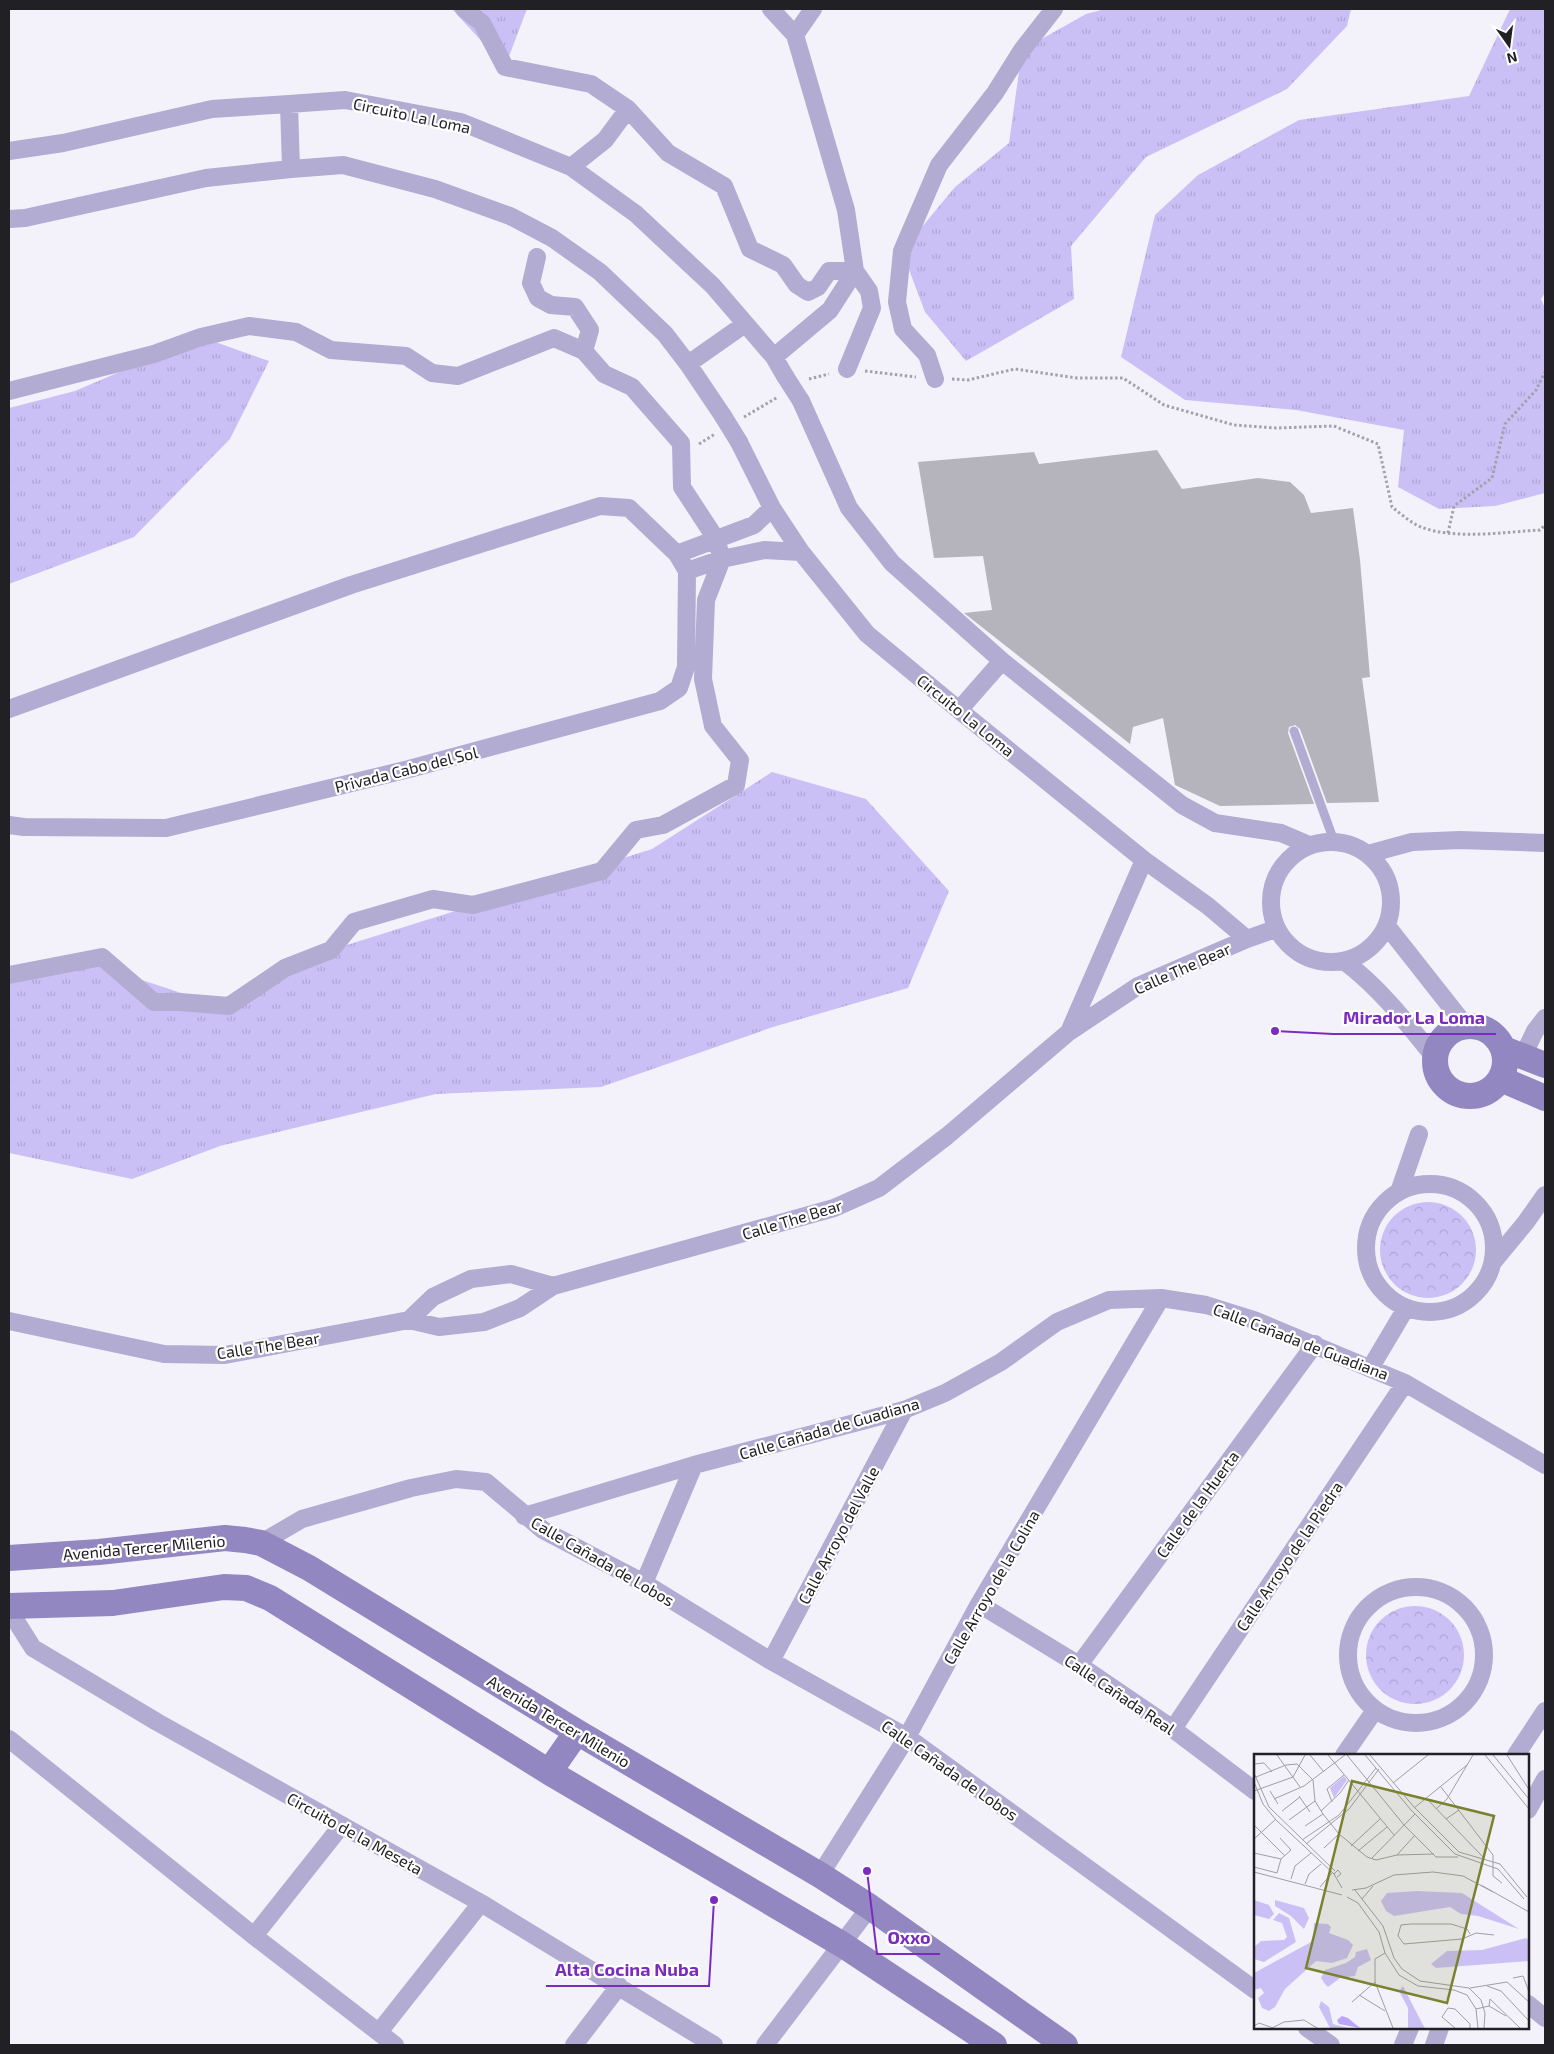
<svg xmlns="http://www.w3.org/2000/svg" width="1554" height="2054" viewBox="0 0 1554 2054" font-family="'Exo 2',sans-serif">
	<defs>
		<pattern id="grass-tufts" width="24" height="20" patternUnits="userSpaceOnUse" patternTransform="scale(1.25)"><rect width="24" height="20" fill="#cbc0f6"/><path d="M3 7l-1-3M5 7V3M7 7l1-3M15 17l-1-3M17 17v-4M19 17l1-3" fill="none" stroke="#aea5d3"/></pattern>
		<pattern id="park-crowns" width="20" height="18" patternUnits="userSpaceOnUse" patternTransform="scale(1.25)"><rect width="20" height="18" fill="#cbc0f6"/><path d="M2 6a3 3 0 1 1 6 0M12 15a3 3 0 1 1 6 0" fill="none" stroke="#aea5d3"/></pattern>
	</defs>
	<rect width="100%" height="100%" fill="#f3f2fb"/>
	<!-- grass -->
	<path fill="url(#grass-tufts)" d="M452 9H527L505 67Z
		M1105 9H1351L1347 26 1287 89 1146 157 1071 246 1074 299 966 361 925 312 902 251 955 187 1009 143 1022 50 1086 14Z
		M1510 9H1545V293L1541 299 1545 308V493L1495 506 1439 509 1398 487 1404 430 1296 410 1185 400 1121 357 1155 215 1198 175 1299 120 1469 96Z
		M201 337 269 361 230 439 134 537 9 584V408L75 391Z
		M772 772 866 799 949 891 908 988 773 1027 601 1087 436 1094 220 1146 132 1179 9 1153V971L84 961 215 1004 331 950 652 849Z"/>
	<!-- park -->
	<path fill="url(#park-crowns)" d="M1380 1250a48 48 0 1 1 96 0a48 48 0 1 1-96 0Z
		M1366 1655a49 49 0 1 1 98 0a49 49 0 1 1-98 0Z"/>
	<!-- building -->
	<path fill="#b5b4bc" d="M1157 450 1182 489 1258 478 1290 482 1304 495 1311 513 1353 508 1360 560 1370 677 1362 678 1379 802 1327 803 1300 729 1295 725 1289 727 1288 733 1314 804 1220 806 1175 785 1163 718 1133 727 1130 744 964 613 992 610 983 556 934 558 918 462 1034 452 1039 464Z"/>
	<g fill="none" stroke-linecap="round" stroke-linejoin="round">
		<!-- path -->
		<path stroke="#a3a2a9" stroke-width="3" stroke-dasharray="2.5 2.5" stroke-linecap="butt" d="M865 371 916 377
			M809 379 829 374
			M952 379 968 380 1015 369 1077 378H1123L1164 405 1234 425 1276 428 1334 426 1378 444 1392 507C1401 514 1411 523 1421 527 1454 540 1505 532 1540 530L1545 525
			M744 417 778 397
			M699 444 715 434
			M1448 533 1454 506 1492 478 1505 424 1536 390 1545 372"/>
		<!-- lane -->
		<path stroke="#b2abd2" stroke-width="9" d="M1294 731 1334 841"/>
		<!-- street -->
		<path stroke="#b2abd2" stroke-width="18" d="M464 9 482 23 505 67 591 84 628 109 668 153 724 186 750 249 783 265 797 285 808 292 818 287 829 271H855L869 291 872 308 847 369
			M771 9 795 35 846 210 855 271 830 310 774 357
			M795 35 813 9
			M289 104 291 169
			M9 151 63 143 212 109 289 104 345 100 461 122 571 167 636 214 713 286 774 357 785 376
			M571 167 605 140 628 109
			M9 219 25 218 206 178 291 169 343 165 435 189 510 216 552 238 600 272 665 334 688 364 723 416
			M537 257 531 283 538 298 551 305 575 307 590 330 584 351
			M688 364 745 324
			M935 379 927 355 903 329 897 302 902 251 939 165 995 93 1022 50 1054 9
			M9 391 154 354 201 337 249 326 296 332 331 350 406 356 432 373 458 376 554 338 584 351 604 374 632 387 681 443 682 487 716 539 722 559 706 600 703 679 713 726 740 760 736 785 663 825 636 830 602 871 473 905 433 899 354 922 331 950 285 968 229 1006 180 1002H154L102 957 9 975
			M801 401 849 508 892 563 1002 661 1182 805 1215 823 1281 833 1309 845
			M739 442 772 508 801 552 867 634 959 710 1144 860 1208 906 1247 939
			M677 554 754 525 772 508
			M687 571 722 559 764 550 801 552
			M9 709 351 585 600 506 629 508 677 554 687 571 686 667 679 688 660 701 409 769 166 828 24 827 9 825
			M959 710 1002 661
			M1271 902a60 60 0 1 1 120 0a60 60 0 1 1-120 0Z
			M1368 854 1412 842 1460 840 1545 843
			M1387 926 1465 1025
			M1344 961C1380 988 1407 1023 1435 1058
			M1069 1032 1144 860
			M1523 1056 1535 1031 1545 1018
			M1366 1248a64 64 0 1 1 128 0a64 64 0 1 1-128 0Z
			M1399 1192 1419 1134
			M1493 1262 1526 1222 1545 1195
			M409 1320 433 1297 471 1279 511 1274 553 1286
			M9 1321 164 1354 225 1355 409 1320 439 1327 484 1322 520 1308 553 1286 834 1208 879 1188 947 1136 1069 1032 1138 986 1247 939 1275 929
			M1371 1367 1406 1308
			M524 1516 694 1465 904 1410 945 1393 1001 1362 1057 1322 1109 1300 1161 1298 1206 1305 1254 1320 1405 1383 1545 1465
			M261 1543 302 1519 411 1488 456 1479 486 1482 543 1530 644 1583 771 1661 907 1737 1255 1990
			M644 1583 694 1465
			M1348 1655a68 68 0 1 1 136 0a68 68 0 1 1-136 0Z
			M979 1604 1079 1665 1173 1729 1255 1791
			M9 1610 33 1648 157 1722 481 1903 714 2045
			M771 1661 904 1410
			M1079 1665 1315 1344
			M1173 1729 1405 1383
			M9 1739 254 1936 395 2045
			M1344 1755 1375 1710
			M1516 1755 1545 1711
			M1528 1810 1545 1779
			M820 1875 907 1737 979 1604 1161 1298
			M254 1936 342 1825
			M1528 2004 1545 2018
			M1307 2028 1331 2045
			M379 2032 481 1903
			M574 2045 619 1986
			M765 2045 870 1907
			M1403 2045 1410 2028
			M1434 2045 1440 2028"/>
		<!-- secondary -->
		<path stroke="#9387c1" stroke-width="26" d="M1435 1061a35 35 0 1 1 70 0a35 35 0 1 1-70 0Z
			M1504 1049 1545 1065
			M1501 1079 1545 1098
			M9 1558 99 1552 225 1538 245 1540 261 1543 309 1568 577 1732 820 1875 870 1907 1065 2045
			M9 1606 113 1603 224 1587 246 1588 270 1598 549 1772 843 1945 994 2045
			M549 1772 577 1732"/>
		<!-- street-bridge -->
		<path stroke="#b2abd2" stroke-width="18" d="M785 376 801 401
			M723 416 739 442"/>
	</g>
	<g text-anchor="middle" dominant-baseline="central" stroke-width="4.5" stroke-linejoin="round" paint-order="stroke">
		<!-- street labels -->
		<g font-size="16" fill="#212024" stroke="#fff">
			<text transform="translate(412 115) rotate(12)">Circuito La Loma</text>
			<text transform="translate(966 715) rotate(39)">Circuito La Loma</text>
			<text transform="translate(406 769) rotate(-14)">Privada Cabo del Sol</text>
			<text transform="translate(1182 968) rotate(-24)">Calle The Bear</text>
			<text transform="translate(792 1219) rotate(-17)">Calle The Bear</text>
			<text transform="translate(1301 1341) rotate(21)">Calle Cañada de Guadiana</text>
			<text transform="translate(268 1345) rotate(-9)">Calle The Bear</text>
			<text transform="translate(829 1428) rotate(-16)">Calle Cañada de Guadiana</text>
			<text transform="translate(1197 1504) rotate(-54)">Calle de la Huerta</text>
			<text transform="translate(838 1535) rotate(-62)">Calle Arroyo del Valle</text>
			<text transform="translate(144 1547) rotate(-5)">Avenida Tercer Milenio</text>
			<text transform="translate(1289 1556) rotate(-56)">Calle Arroyo de la Piedra</text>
			<text transform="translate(603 1561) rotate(30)">Calle Cañada de Lobos</text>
			<text transform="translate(991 1587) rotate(-60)">Calle Arroyo de la Colina</text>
			<text transform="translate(1120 1694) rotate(34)">Calle Cañada Real</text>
			<text transform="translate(559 1721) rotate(31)">Avenida Tercer Milenio</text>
			<text transform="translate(950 1770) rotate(35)">Calle Cañada de Lobos</text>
			<text transform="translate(355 1833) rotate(29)">Circuito de la Meseta</text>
		</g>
	</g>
	<!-- overview -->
	<g transform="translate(1254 1754)">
		<rect width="275" height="275" fill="#f3f2fb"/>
		<path d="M163 137 208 139 265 175 224 162 207 160 196 153 140 162 132 157 127 147 133 139ZM0 146 15 151 20 160 15 165 0 161ZM21 146 50 154 55 164 50 175 37 162 21 152ZM25 159 35 164 42 188 10 208 0 205V193L7 187 30 186 33 183 28 169 19 166ZM60 169 74 170 77 173 75 179 94 186 99 191 93 204 78 209 62 207 31 235 21 253 15 257 8 254 4 244 10 239 7 234 0 236V219L59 187ZM272 184 275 186V207L182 214 177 210 193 197 228 196ZM113 195 117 206 104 213 101 222 86 224 74 233 71 230 67 224 71 216 92 209 101 203 102 198ZM149 232 169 271 171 274H154V254L145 237ZM67 247 75 253 79 270 94 274H76L65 253Z" fill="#cbc0f6"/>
		<path d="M90 22 93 26 80 44 76 34Z" fill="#cbc0f6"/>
		<path d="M88 262 94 264 106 274 85 270 83 266Z" fill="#baa6ff"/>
		<path fill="none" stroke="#9f9ea5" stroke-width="1" d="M23 1 46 33M56 1 70 18M74 1 140 81M93 1 150 71 182 103H204M111 1 157 56 201 100 244 115 270 145M116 1 160 53 205 98 246 110 273 143M231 1 275 55M239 1 275 45M253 1 274 34M0 10 10 9 18 18M0 19 15 53 81 117M2 23 32 11 43 10 59 26M59 26 61 47 69 60 85 80 113 103 122 106 143 101 180 100M0 28 9 50 22 66 80 120M139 29 174 1M187 33 239 101V122L248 129M0 37 39 23 51 1M16 37 24 50M45 42 56 58M172 44 229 103M20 45 50 32 91 1M78 48 73 35 90 21M160 54 213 11M182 55 193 45 219 1M28 57 46 43M67 57 86 39 95 26M192 65 205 56M35 66 61 47M0 71 31 102M51 72 69 60M0 85 22 65M48 86 85 61 122 14M52 90 95 55 125 15M97 92 126 65M70 94 85 80M104 97 133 73M0 99 27 105M143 101 161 81M117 105 161 60M0 113 23 119 27 105 37 96 26 84M0 118 88 141M83 123 87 120 84 116 80 120 88 134M37 125 41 112 57 99M51 130 55 120 67 110M227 131 275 158M66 133 78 119M98 136 112 134 140 121 179 118 209 122 239 138M101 136 129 172 140 204 148 215 166 227 215 234 227 246 231 259 230 274M93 143 104 149 125 178 131 199 145 221 164 232 200 236 213 241 222 255 224 274M108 145 119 132M216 180 213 175 197 170H157L147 171 144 182 150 190 208 185 222 179 240 181M131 199 121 205V228L139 274M259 224 269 222 275 238M233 232 247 237 275 267M216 234 253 228 275 248M105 241 131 257M98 248 121 228M235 252 236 245 266 274M222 255 235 252 252 262M0 272 5 269 19 274M18 274 30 268 50 266 63 274M201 274 188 263 194 254 201 255 216 270V274"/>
		<path fill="#7b822e" fill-opacity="0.15" stroke="#7b822e" stroke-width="2.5" d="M98 27 240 62 193 249 52 214Z"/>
		<rect width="275" height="275" fill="none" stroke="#212024" stroke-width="2.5"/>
	</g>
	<!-- callouts -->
	<path fill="none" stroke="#7b2cbf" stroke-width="2" d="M1275 1031L1333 1034H1496M867 1871L877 1954H940M714 1900L709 1986H546"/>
	<g fill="#7b2cbf" stroke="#fff" stroke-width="2">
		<circle cx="1275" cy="1031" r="5"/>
		<circle cx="867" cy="1871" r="5"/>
		<circle cx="714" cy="1900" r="5"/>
	</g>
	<g font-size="18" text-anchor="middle" font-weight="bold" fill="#7b2cbf" stroke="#fff" stroke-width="4.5" stroke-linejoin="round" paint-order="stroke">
		<text x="1414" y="1024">Mirador La Loma</text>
		<text x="909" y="1944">Oxxo</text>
		<text x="627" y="1976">Alta Cocina Nuba</text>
	</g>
	<!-- border -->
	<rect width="1554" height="2054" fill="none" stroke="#212024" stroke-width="20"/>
	<!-- north arrow -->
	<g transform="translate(1509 45) rotate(166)" stroke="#ffffff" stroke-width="4" paint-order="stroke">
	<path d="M0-4L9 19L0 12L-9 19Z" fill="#212024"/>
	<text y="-8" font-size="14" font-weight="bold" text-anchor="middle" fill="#212024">N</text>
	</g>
</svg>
